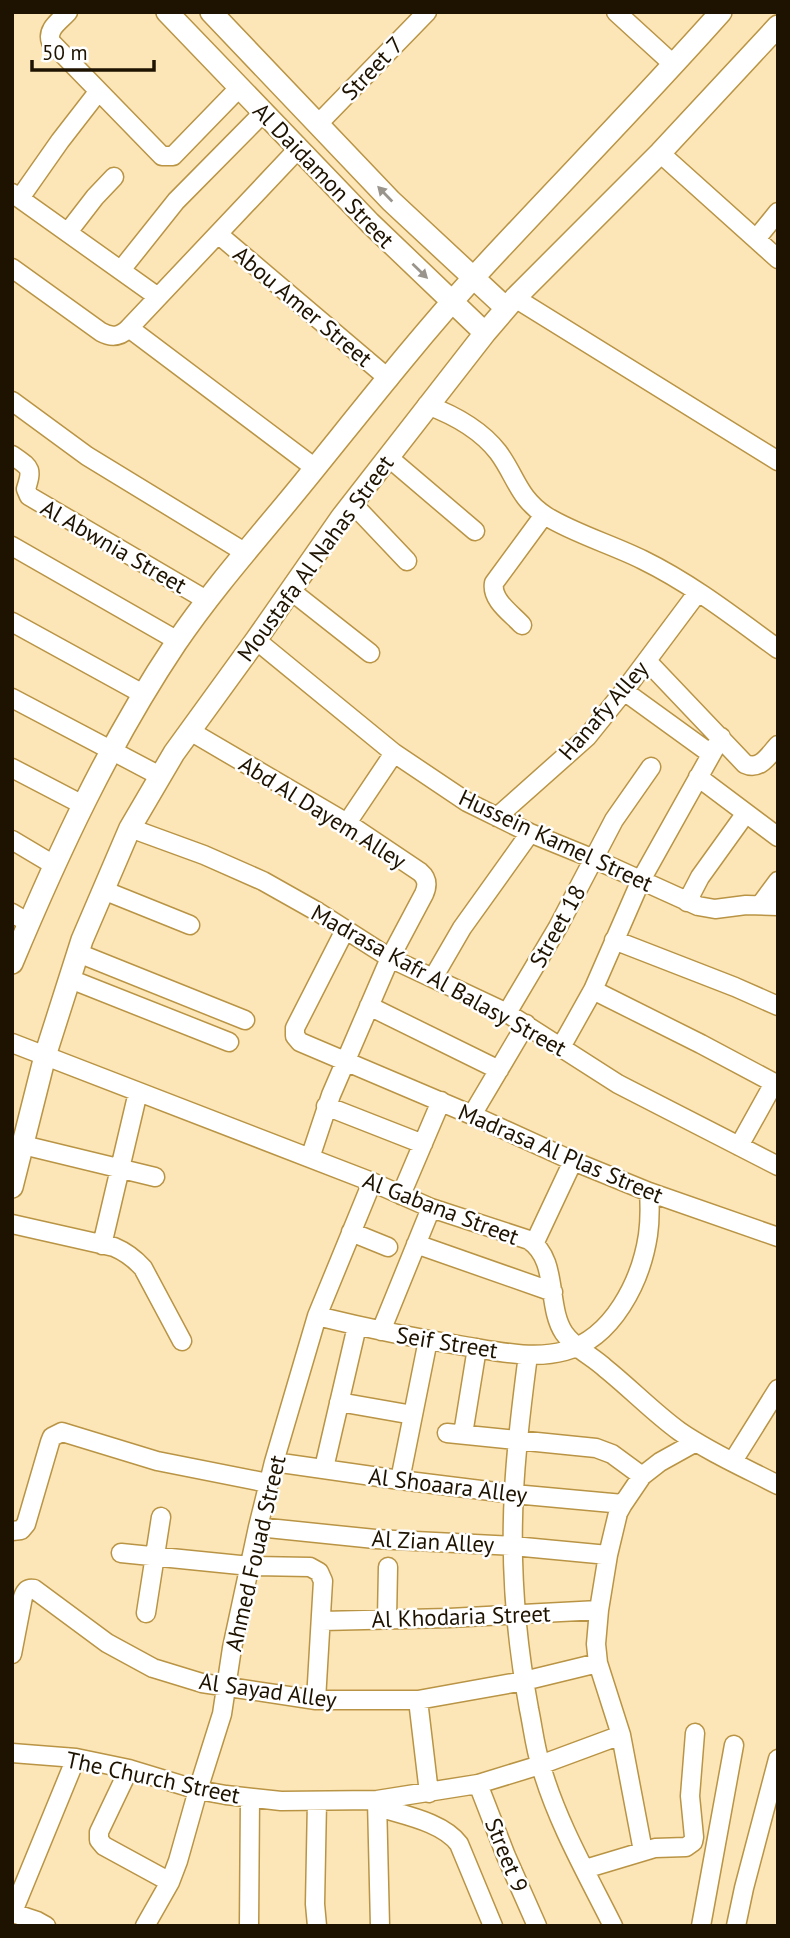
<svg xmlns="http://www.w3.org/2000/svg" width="790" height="1938" viewBox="0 0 790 1938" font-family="'PT Sans',sans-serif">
	<rect width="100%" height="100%" fill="#fce5b7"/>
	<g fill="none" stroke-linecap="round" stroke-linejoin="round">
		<defs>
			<path id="minor" d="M68 12C60 21 46 29 51 42L162 156H173L239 88
				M616 12 674 65
				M318 124 427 12
				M660 153 778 259
				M12 193 158 297
				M20 198 60 141 98 92
				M68 232 95 197 114 177
				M218 234 389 379
				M756 239 778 212
				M12 268 101 332C112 338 120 337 129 328L298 149
				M121 270 176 201 263 113
				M515 298 778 461
				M129 328 315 468
				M12 401 87 456 246 553
				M427 405C454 415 480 429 498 452 516 476 518 498 546 516 573 533 613 545 643 560 692 584 734 617 778 649
				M12 455C30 468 33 467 26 489L29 496 208 601
				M388 457 475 531
				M352 503 407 561
				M12 546 178 641
				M290 590 370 653
				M12 622 143 694
				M522 625C511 613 491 600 494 583L544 515
				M256 640 394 753 467 802 530 833 594 859 698 906 715 909 746 905 778 906
				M647 661 745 764C760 771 769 755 778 745
				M624 691 711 754
				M12 698 160 776
				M190 731 347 823 420 872C427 878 428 885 424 894L390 958 331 1095 310 1158
				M12 768 83 805
				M698 777 778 837
				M497 817 587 737 624 691 698 592
				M347 823 394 753
				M130 828 204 855 263 881 318 912 390 958 507 1013 618 1084 778 1166
				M12 840 54 865
				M103 890 190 925
				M687 902 700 877 746 813
				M761 904 778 881
				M12 913 29 923
				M345 930 295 1028V1036L300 1042 472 1115 573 1161 649 1192 778 1237
				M614 940 735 987 778 1006
				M78 953 245 1020
				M433 978 462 928 530 833
				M70 979 229 1042
				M593 990 701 1044 778 1085
				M369 1006 499 1070
				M507 1013 558 927 614 820 651 767
				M12 1043 372 1182 431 1208 529 1240C559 1260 546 1306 564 1333 574 1348 592 1356 605 1368 630 1388 653 1412 679 1431 709 1452 745 1468 778 1485
				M561 1047 593 990 641 880 721 737
				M326 1106 423 1144
				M472 1115 526 1024
				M23 1145 155 1177
				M739 1146 774 1083
				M401 1195 441 1101
				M12 1224 114 1247C126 1252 134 1258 143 1268L182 1341
				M351 1232 388 1247
				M416 1244 553 1292
				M534 1244 573 1161
				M102 1245 138 1092
				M317 1316C366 1328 414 1338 464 1346 496 1351 533 1360 565 1351 613 1338 641 1281 648 1235 650 1221 650 1207 649 1192
				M381 1331 431 1208
				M528 1355C522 1401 516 1446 514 1492 510 1564 516 1639 529 1709 533 1728 535 1748 541 1766 557 1822 587 1874 613 1926
				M339 1402 413 1415
				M447 1433 596 1448 612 1454 642 1476
				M463 1434 477 1348
				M733 1461 778 1389
				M274 1462 400 1480 514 1494 623 1504
				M324 1468 357 1326
				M400 1480 428 1340
				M258 1527 375 1539 513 1546 608 1555
				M12 1531 21 1530 26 1524 50 1442 52 1437 62 1432 157 1461 268 1483
				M121 1553 250 1566 310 1567 319 1572 323 1581 316 1700
				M146 1613 161 1517
				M387 1619 388 1567
				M322 1621 449 1618 599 1610
				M12 1654 23 1597C25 1591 28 1588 34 1589L107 1643 153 1668 202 1683 316 1700H418L524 1681 598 1663
				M418 1700 429 1793
				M12 1753 76 1758 129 1769 198 1790 226 1795 281 1801 377 1800 478 1784 540 1765 621 1735
				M129 1769 99 1832V1840L104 1846 170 1882
				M478 1784 506 1856 537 1926
				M377 1800 380 1926
				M317 1801 315 1904 317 1926
				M378 1807C403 1815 443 1822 459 1844L493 1926
				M643 1851 621 1735 598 1663 596 1644 599 1610 608 1555 618 1513 623 1504 642 1476 660 1462 696 1442
				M585 1869 655 1848 686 1847 693 1842 694 1837 690 1796 695 1733
				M13 1913 37 1921 46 1926
				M12 1914 76 1758
				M145 1926 170 1882 178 1861 198 1790 222 1714 232 1648 258 1527 274 1462 317 1316 372 1182
				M249 1926 250 1798
				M701 1926 734 1745
				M736 1926 744 1888 778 1759"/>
			<path id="tertiary" d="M167 12 370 223 485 333
				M211 12 391 201 506 308
				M12 963C58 853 109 743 176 643 214 587 260 536 303 483 359 414 415 342 475 276 557 187 641 102 721 12
				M12 1187 45 1056 82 940 130 828 174 753 256 640 341 518 485 333 515 298 660 153 778 26"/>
		</defs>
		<!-- minor casing -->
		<use href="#minor" stroke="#b99444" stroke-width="21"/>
		<!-- tertiary casing -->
		<use href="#tertiary" stroke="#b99444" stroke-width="24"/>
		<!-- minor -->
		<use href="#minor" stroke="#fff" stroke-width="18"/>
		<!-- tertiary -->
		<use href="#tertiary" stroke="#fff" stroke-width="21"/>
	</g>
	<!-- one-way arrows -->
	<defs><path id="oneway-solid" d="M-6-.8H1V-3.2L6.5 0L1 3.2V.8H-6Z" transform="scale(1.75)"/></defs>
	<g fill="#9a958c">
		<use href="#oneway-solid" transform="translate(385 194) rotate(-134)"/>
		<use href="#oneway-solid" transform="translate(420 271) rotate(44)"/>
	</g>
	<g text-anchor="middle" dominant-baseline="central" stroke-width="5" stroke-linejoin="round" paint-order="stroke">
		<!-- street labels -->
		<g font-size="23" fill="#1e1300" stroke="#fff">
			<text transform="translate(372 68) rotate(-46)">Street 7</text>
			<text transform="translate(324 175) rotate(46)">Al Daidamon Street</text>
			<text transform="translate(303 306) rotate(40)">Abou Amer Street</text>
			<text transform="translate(114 546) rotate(30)">Al Abwnia Street</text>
			<text transform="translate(315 558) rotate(-54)">Moustafa Al Nahas Street</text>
			<text transform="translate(603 710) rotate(-49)">Hanafy Alley</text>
			<text transform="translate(323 812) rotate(32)">Abd Al Dayem Alley</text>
			<text transform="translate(556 840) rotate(25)">Hussein Kamel Street</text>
			<text transform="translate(557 926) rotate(-61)">Street 18</text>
			<text transform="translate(439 980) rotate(29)">Madrasa Kafr Al Balasy Street</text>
			<text transform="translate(561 1153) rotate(23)">Madrasa Al Plas Street</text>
			<text transform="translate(441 1208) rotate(21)">Al Gabana Street</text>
			<text transform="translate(447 1342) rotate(9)">Seif Street</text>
			<text transform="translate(448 1485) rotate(7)">Al Shoaara Alley</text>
			<text transform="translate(433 1541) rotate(3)">Al Zian Alley</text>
			<text transform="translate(255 1553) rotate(-77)">Ahmed Fouad Street</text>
			<text transform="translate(461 1616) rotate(-2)">Al Khodaria Street</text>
			<text transform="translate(268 1690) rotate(8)">Al Sayad Alley</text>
			<text transform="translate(153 1777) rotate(12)">The Church Street</text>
			<text transform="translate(507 1855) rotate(68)">Street 9</text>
		</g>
	</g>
	<!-- border -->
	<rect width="790" height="1938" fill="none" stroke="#1e1300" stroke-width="28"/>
	<!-- scale -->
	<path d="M32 60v10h122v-10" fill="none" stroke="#1e1300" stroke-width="3.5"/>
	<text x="42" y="60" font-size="21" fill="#1e1300" stroke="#ffffff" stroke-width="5" paint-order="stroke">50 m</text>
</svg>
